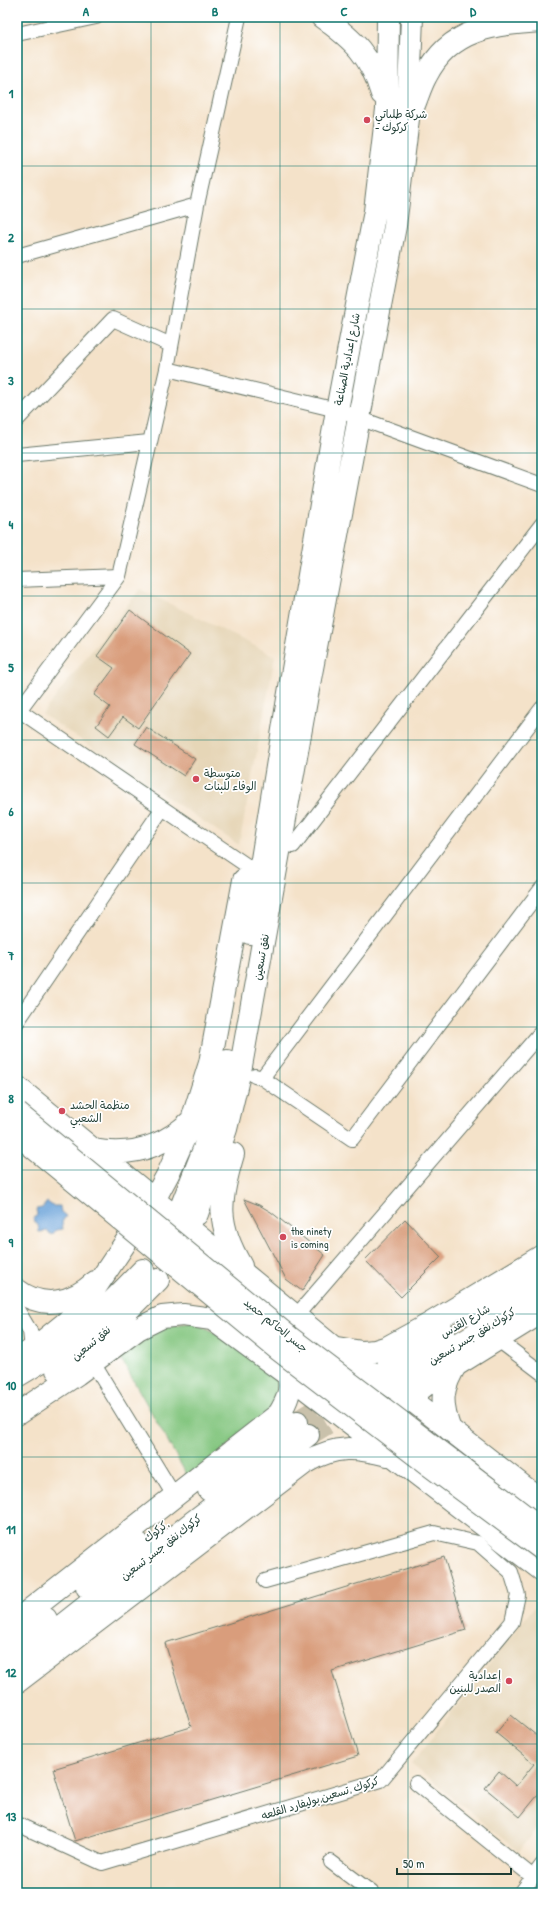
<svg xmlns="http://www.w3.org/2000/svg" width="559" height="1910" viewBox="0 0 559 1910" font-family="'Patrick Hand','Playpen Sans Arabic',sans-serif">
	<rect width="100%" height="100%" fill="#fff"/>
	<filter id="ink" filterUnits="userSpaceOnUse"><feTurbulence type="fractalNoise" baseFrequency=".025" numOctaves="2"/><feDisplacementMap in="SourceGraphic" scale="8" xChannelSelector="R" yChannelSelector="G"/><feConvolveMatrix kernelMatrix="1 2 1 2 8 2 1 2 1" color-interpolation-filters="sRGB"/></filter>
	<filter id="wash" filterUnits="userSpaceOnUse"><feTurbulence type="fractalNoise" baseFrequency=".012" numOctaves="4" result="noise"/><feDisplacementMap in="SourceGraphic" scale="16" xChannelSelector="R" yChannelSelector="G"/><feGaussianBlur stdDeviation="0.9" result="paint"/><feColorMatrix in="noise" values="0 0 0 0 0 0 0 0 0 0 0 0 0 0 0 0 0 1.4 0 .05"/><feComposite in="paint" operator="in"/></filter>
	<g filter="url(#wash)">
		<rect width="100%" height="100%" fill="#f4e2c9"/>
		<!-- built -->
		<path fill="#e6d6b7" d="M140 589 275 656 239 845 42 714Z
			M542 1597V1823L519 1852 411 1764Z"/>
		<!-- green -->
		<path fill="#84c680" stroke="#52825a" d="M196 1322 288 1375 287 1400 188 1477 119 1355 160 1327Z"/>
		<!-- water -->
		<path fill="#6aa3d9" stroke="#447086" d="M47 1202 53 1206H60L61 1212 66 1216 62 1222 63 1229 56 1230 52 1235 47 1231 39 1232 38 1224 33 1220 37 1215 36 1209 42 1208Z"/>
		<g id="blocks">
			<!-- building -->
			<path fill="#d99d7b" d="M130 610 190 654 138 728 123 717 109 736 96 726 110 707 94 695 114 668 97 656Z
				M146 727 195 759 184 776 135 744Z
				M244 1199 259 1205 271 1212 325 1255 302 1291 286 1279Z
				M405 1219 441 1257 401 1297 365 1260Z
				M444 1557 466 1630 332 1671 358 1756 75 1841 53 1769 191 1727 165 1643Z
				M511 1715 542 1740V1790L520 1817 485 1788 499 1771 516 1786 534 1764 496 1733Z"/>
		</g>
	</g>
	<g filter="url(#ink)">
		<use href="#blocks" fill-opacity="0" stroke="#6a7768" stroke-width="1"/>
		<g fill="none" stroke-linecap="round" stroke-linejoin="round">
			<!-- primary-tunnel -->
			<path stroke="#c9c1ab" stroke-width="22" stroke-dasharray="22 11" stroke-linecap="butt" d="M297 1422 341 1395
				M308 1435 356 1406"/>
			<defs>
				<path id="street" d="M17 34 96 17
					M17 256 197 205
					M167 369 337 410 542 485
					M17 420 113 319 171 345
					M17 455 149 442
					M17 580 119 576
					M17 709 246 865
					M17 713 119 576 167 369 197 205 239 17
					M293 846 542 524
					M17 1022 162 809
					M255 1076 262 1078 352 1139 542 888
					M262 1078 542 708
					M17 1309 30 1331 32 1350
					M296 1316 542 1031
					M497 1339 542 1373
					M93 1363 175 1497
					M416 1783 533 1877
					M17 1824 102 1863 381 1780 512 1622 518 1595 511 1572 478 1543 434 1533 265 1581
					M331 1862 372 1893
					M521 1893 542 1865"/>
				<path id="primary" d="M322 17C354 40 371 56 382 94
					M414 105C418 95 421 85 426 76 450 28 494 24 542 21
					M250 933 288 699 337 410 375 211 387 109 388 17
					M17 1087 333 1347 408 1397 542 1501
					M93 1150C130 1157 162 1148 190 1122
					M233 1154C219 1201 216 1223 241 1266
					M182 1205 204 1149 227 1061
					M197 1214 226 1129 241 1066 307 695 395 226 408 119 412 17
					M17 1290C43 1310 72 1303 95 1282
					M474 1315 542 1275
					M337 1348 362 1352 375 1351 388 1347 428 1325 542 1256
					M17 1359 32 1350 79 1312 154 1200 168 1174 192 1120 210 1063 244 880
					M388 1366 444 1333
					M57 1370 101 1337 158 1280
					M17 1376 47 1358 90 1324 143 1270
					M402 1378 542 1294
					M398 1407 432 1380 542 1312
					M17 1414 77 1374 138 1329 162 1317 183 1315 212 1319 288 1375 542 1570
					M450 1430C440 1402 441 1388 457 1363
					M209 1490 297 1422
					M87 1587 139 1544
					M17 1620 279 1414C287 1401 292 1390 288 1375
					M17 1641 46 1619
					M17 1661 193 1522 308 1435
					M17 1682 306 1462C336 1445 356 1447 388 1455"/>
			</defs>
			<!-- street casing -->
			<use href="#street" stroke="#6a7768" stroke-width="16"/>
			<!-- primary casing -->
			<use href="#primary" stroke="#6a7768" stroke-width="24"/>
			<!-- street -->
			<use href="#street" stroke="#fff" stroke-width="14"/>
			<!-- primary -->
			<use href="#primary" stroke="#fff" stroke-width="22"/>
			<defs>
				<path id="primary-bridge" d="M17 1113 289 1337 542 1529
					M17 1134 279 1350 429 1465 542 1549"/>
			</defs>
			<!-- primary-bridge casing -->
			<use href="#primary-bridge" stroke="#6a7768" stroke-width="24" stroke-linecap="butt"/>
			<!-- primary-bridge -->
			<use href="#primary-bridge" stroke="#fff" stroke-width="22"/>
		</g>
	</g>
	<!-- grid -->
	<path fill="none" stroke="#0f766e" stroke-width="1" stroke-opacity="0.55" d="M151 17V1893M280 17V1893M408 17V1893M17 166H542M17 309H542M17 453H542M17 596H542M17 740H542M17 883H542M17 1027H542M17 1170H542M17 1314H542M17 1457H542M17 1601H542M17 1744H542"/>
	<!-- markers -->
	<g fill="#d1495b" stroke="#fff" stroke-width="1.5">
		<circle cx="367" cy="120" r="4"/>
		<circle cx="196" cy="779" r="4"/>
		<circle cx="62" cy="1111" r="4"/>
		<circle cx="283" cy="1237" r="4"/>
		<circle cx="509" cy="1681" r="4"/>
	</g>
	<g text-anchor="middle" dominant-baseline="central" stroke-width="3.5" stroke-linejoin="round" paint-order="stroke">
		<!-- poi labels -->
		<g font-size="11" fill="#1f3d34" stroke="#fff" text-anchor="start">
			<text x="375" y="114">شركة طلباتي<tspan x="375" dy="13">- كركوك</tspan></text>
			<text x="204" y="773">متوسطة<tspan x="204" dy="13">الوفاء للبنات</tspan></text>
			<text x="70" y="1105">منظمة الحشد<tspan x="70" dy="13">الشعبي</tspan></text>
			<text x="291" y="1231">the ninety<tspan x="291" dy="13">is coming</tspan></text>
			<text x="501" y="1675" text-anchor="end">إعدادية<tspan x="501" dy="13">الصدر للبنين</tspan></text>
		</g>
		<!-- street labels -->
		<g font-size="11" fill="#1f3d34" stroke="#fff">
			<text transform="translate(347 359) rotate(-79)">شارع إعدادية الصناعة</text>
			<text transform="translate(261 957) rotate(-80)">نفق تسعين</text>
			<text transform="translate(465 1321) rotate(-30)">شارع القدس</text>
			<text transform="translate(276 1325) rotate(39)">جسر الحاكم حميد</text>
			<text transform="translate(472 1336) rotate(-31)">كركوك,نفق جسر تسعين</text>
			<text transform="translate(91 1343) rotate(-40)">نفق تسعين</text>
			<text transform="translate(156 1531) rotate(-37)">كركوك,</text>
			<text transform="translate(161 1547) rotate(-38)">كركوك,نفق جسر تسعين</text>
			<text transform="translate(320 1798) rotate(-17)">كركوك ,تسعين,بوليفارد القلعه</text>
		</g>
	</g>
	<!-- margin -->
	<rect width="559" height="1910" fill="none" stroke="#fff" stroke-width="44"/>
	<!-- scale -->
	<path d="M397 1868v6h114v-6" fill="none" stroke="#1f3d34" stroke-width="2"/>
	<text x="403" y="1868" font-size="12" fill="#1f3d34" stroke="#ffffff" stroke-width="3" paint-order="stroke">50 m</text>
	<rect x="22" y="22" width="515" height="1866" fill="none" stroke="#0f766e" stroke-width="1.5"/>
	<g font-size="13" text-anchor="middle" font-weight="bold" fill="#0f766e">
		<text x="86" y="16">A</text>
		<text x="215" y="16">B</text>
		<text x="344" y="16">C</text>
		<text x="473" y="16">D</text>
		<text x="11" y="98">1</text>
		<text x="11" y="242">2</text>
		<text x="11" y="385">3</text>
		<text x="11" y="529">4</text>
		<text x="11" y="672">5</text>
		<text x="11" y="816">6</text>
		<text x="11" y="960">7</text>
		<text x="11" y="1103">8</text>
		<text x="11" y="1247">9</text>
		<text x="11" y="1390">10</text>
		<text x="11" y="1534">11</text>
		<text x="11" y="1677">12</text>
		<text x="11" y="1821">13</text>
	</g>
</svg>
